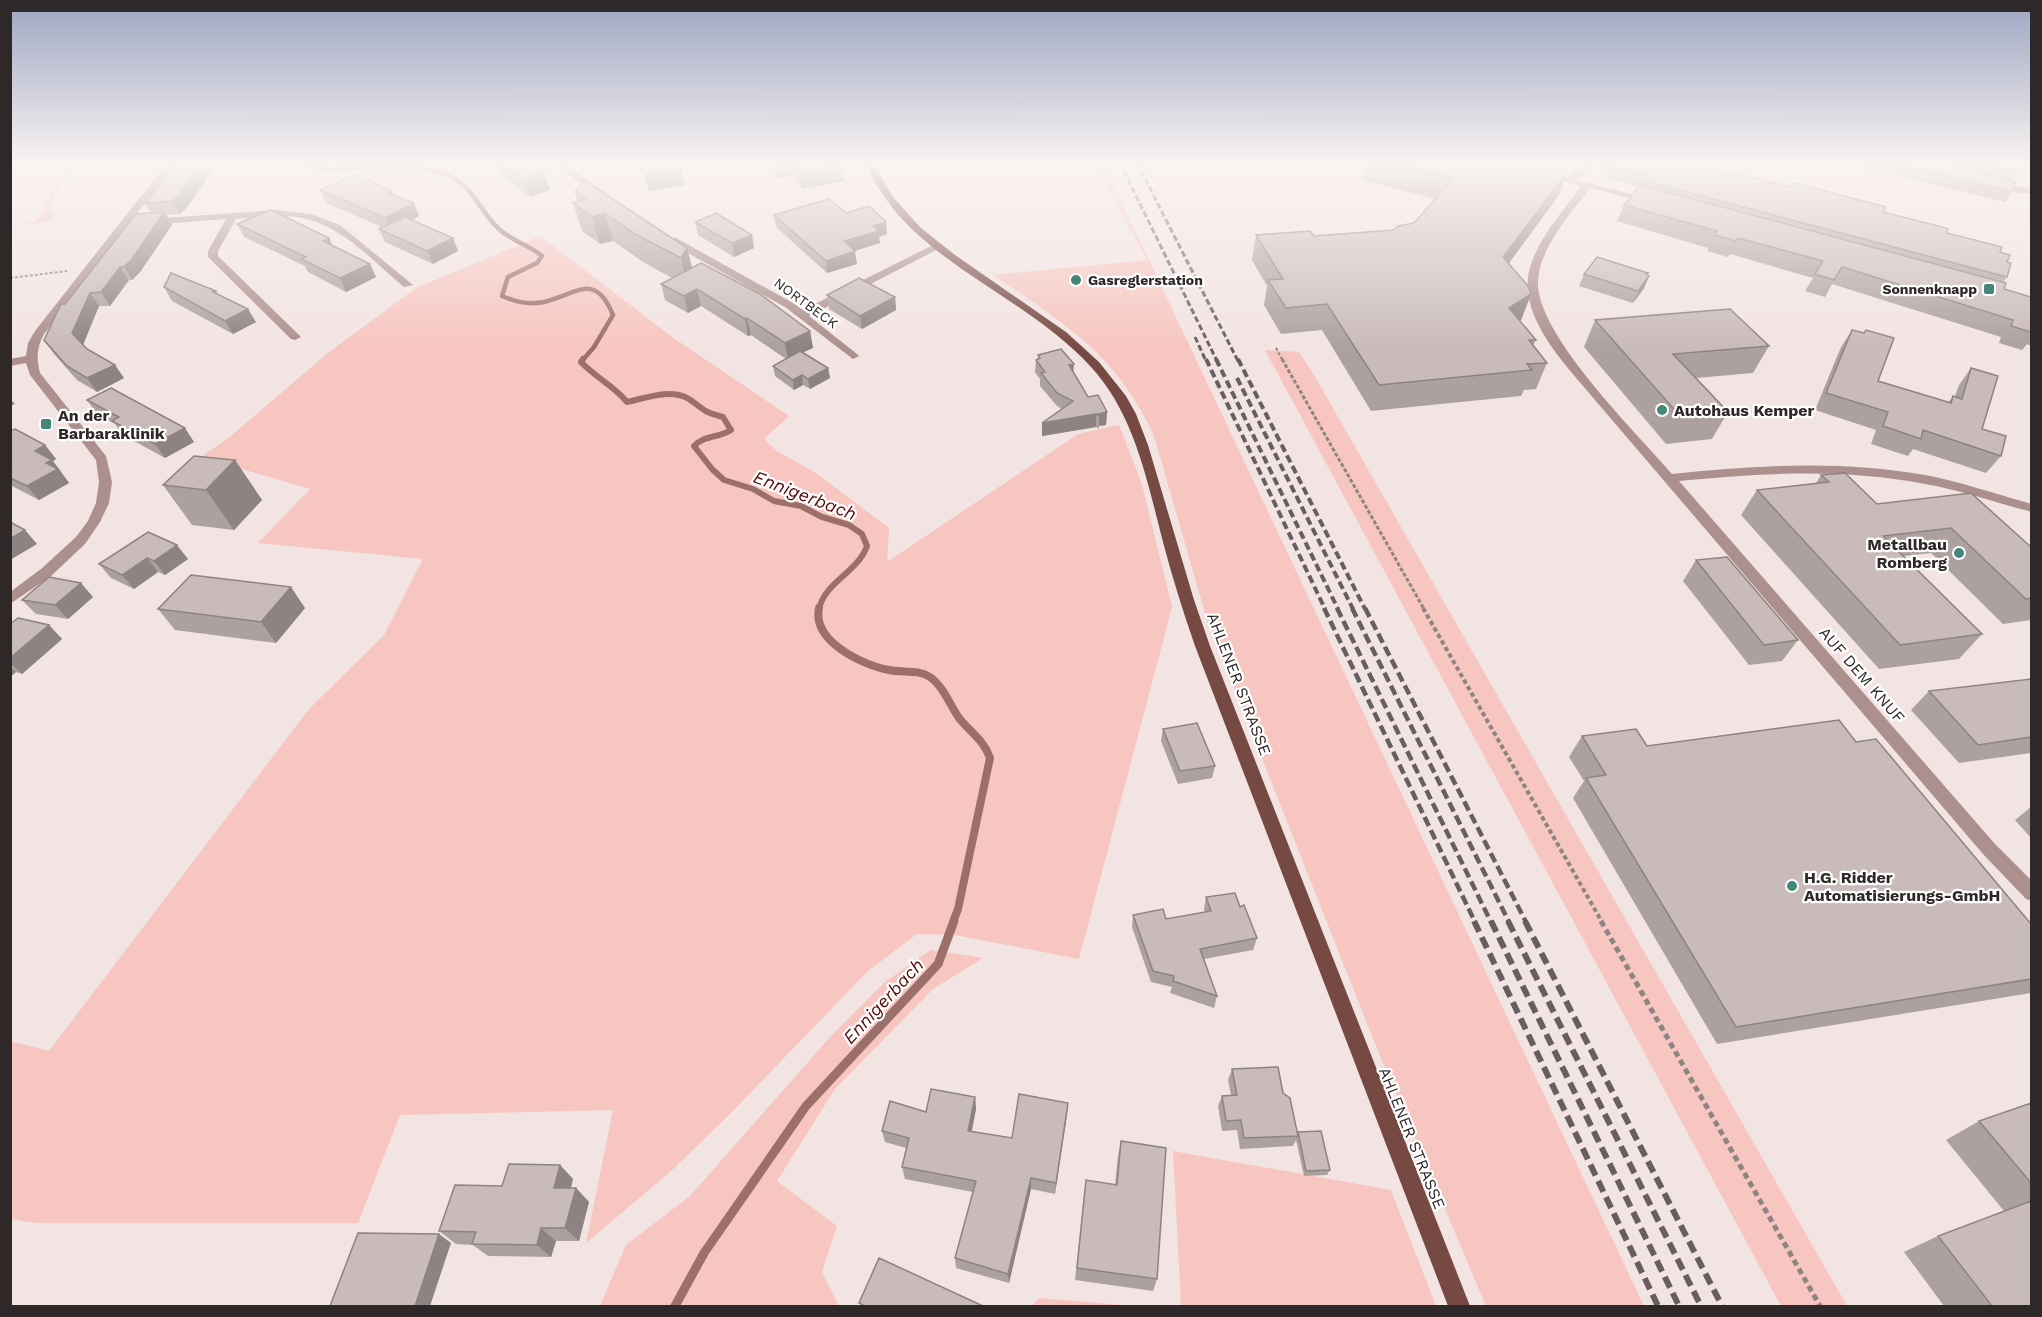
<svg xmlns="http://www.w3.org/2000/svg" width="2042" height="1317" viewBox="0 0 2042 1317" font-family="'Work Sans',sans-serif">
	<rect width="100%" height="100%" fill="#f2e4e2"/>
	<!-- green -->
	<path fill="#f7c6c0" d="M71 163H74L47 210 56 213 52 220 34 224 25 223V221L31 223 36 221Z
		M1088 163H1103L1644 1306H1486L1378 1051 1207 620 1154 436C1116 353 1065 324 993 275L1147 260 1103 182Z
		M540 236 675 339 789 416 764 439 777 451 816 473 889 528 887 562 1078 434 1119 425 1142 484 1172 607 1079 959 955 935 917 934 868 971 728 1116 669 1173 586 1243 613 1110 400 1115 358 1223H36L11 1219 10 1041 49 1051 309 709 384 635 423 559 258 543 310 489 201 457 231 436 328 353 416 288Z
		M1265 350 1299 352 1314 375 1847 1306H1781Z
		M931 950 983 958 933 989 835 1089 777 1181 837 1226 822 1272 839 1306H600L626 1245 690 1196 831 1036 885 982Z
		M1173 1151 1391 1190 1436 1306H1181Z
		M1039 1298 1135 1306H1032Z"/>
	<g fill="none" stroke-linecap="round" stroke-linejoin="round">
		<!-- stream-far3 -->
		<path stroke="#9c706a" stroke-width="4.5" d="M298 163C347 179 401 154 449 176 474 187 480 212 499 229 512 241 529 245 542 256L537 263 508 277 502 296C516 302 528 305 544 302 577 294 595 271 613 315L594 347 582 361"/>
		<!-- stream-far2 -->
		<path stroke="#9c706a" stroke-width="6" d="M583 359 581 362C595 377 614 386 627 402 646 398 671 388 689 399 705 410 703 412 723 417L731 430C719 438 704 435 694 446L712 469 724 480 753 489 774 501 801 506 822 517 849 525 862 534 867 546C858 572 825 582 819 609"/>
		<!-- stream-far1 -->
		<path stroke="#9c706a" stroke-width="8" d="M819 608C812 641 862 665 889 670 902 673 918 669 930 677 943 686 950 705 959 718 970 732 984 740 990 758L958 909 953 922"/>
		<!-- stream -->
		<path stroke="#9c706a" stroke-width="9" d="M675 1306 704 1253 806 1106 938 964 954 921"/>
		<!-- path-far3 -->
		<path stroke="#8e8583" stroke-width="2" stroke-dasharray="3 2" stroke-linecap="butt" d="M10 278 67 271
			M1276 348 1283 361"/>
		<!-- path-far2 -->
		<path stroke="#8e8583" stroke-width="3" stroke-dasharray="4 2" stroke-linecap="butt" d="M1282 359 1424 609"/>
		<!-- path-far1 -->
		<path stroke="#8e8583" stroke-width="4" stroke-dasharray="4.5 3" stroke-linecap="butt" d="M1423 608 1602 922"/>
		<!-- path -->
		<path stroke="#8e8583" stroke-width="5" stroke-dasharray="6 4" stroke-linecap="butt" d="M1601 921 1820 1306"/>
		<!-- minor -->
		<path fill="#ac908d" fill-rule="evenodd" d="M167 163H176L44 334C37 347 36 358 40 373L106 456 112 482 109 503 100 522 85 544 51 576 10 604V592L41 569 76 537 88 521 96 503 99 482 96 460 30 375 26 363 10 366V359L26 356 28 343 35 331Z
			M552 163H563L605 192 597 194Z
			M1587 163H1597L1576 180 1655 200 1650 203 1590 188C1570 215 1541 245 1538 280 1534 333 1637 433 1672 474 1756 465 1842 460 1925 475 1961 482 1996 494 2032 504V512C1996 503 1961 490 1925 484 1844 468 1760 473 1679 481L1995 844 2032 881V901L2026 899 1983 854 1595 400C1565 364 1514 314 1531 264 1541 235 1563 211 1581 186L1540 175 1545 172 1567 178Z
			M1993 181 2019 187H2032V193H2019L1990 186 1988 184Z
			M276 210 311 214 340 225 413 285 404 287C376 264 346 230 310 220 287 213 260 217 236 219L218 251V256L299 335 301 337 295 340 291 339 208 257V251L226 219 149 225 144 222 149 219Z
			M668 238H676L793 303 803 310 935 244 944 246 809 316 857 354 859 356 853 359 785 307 668 242Z"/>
		<!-- major -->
		<path fill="#774943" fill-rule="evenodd" d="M864 163H873L893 197 921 228 955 255 1066 332 1099 362 1126 396 1136 414 1148 445 1194 600 1210 646 1470 1306H1448L1195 646C1183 611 1172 577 1163 542 1147 481 1135 415 1091 367 1041 312 969 282 915 232 893 212 878 189 864 163Z"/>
		<!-- rail-far3 -->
		<path stroke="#675f5e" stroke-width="3" stroke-dasharray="6 3" stroke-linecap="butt" d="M1120 163 1217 361
			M1137 163 1238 361
			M1195 337 1206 361"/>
		<!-- rail-far2 -->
		<path stroke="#675f5e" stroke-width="4" stroke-dasharray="8 4" stroke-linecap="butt" d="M1206 359 1325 609
			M1216 359 1338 609
			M1238 359 1365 609
			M1237 378 1353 609"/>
		<!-- rail-far1 -->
		<path stroke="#675f5e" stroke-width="4.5" stroke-dasharray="10 4.5" stroke-linecap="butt" d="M1324 608 1475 922
			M1337 608 1491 922
			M1352 608 1509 922
			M1365 608 1526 922"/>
		<!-- rail -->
		<path stroke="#675f5e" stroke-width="6" stroke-dasharray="12 6" stroke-linecap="butt" d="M1474 921 1658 1306
			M1491 921 1679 1306
			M1508 921 1701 1306
			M1525 921 1722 1306"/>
	</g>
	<!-- wall -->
	<path fill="#ada19f" d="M495 163H532L550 190 530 197 500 175Z
		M638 163H679L685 185 649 191Z
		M770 163H842L844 181 802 189 794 175 778 178Z
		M1366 163H1562L1559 195 1509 263 1531 294 1521 320 1520 321 1536 340 1533 346 1547 363 1536 389 1524 390 1521 396 1371 411 1322 330 1281 334 1264 305 1267 286 1252 260 1256 235 1314 236 1393 230 1414 223 1435 199 1362 180Z
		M1596 163H1611L1699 170 1883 212 2000 252 2007 262V277L2003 282 2004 289 2031 297V346L2027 344 2022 350 1999 343 2001 337 1832 284 1825 297 1805 291 1813 278 1730 254 1728 257 1707 251 1708 248 1617 221 1624 205 1639 187 1605 178 1608 170 1595 168Z
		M1845 163H2021L2018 172 2012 181V192L2005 202Z
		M208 171 210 174 188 206 180 214 166 215 172 225 140 272 132 280H129L110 306H99L83 345 87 349 124 378 97 392 77 380 54 354 44 340 65 304 151 213 145 203Z
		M320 190 392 191 394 195 419 216 412 220 453 238 458 251 433 264 385 242 379 229 382 227 326 203Z
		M575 192 687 248 692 268 810 331 813 348 803 352 828 368 830 378 810 389 803 385 794 390 775 376 773 366 786 359 751 335 748 336 701 306 688 313 665 300 661 284 672 278 643 262 613 241 600 244 582 231 573 203 578 202Z
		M846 213 887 234 879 237 880 243 854 251 857 264 827 273 776 227 774 215Z
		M695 222 754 248 734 257 698 235Z
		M237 224 329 238 332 245 370 264 376 277 346 292 308 272 305 266 244 237Z
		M1648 273 1647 275 1649 276 1644 288 1633 303 1579 286 1584 274Z
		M164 287 216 291 218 295 256 322 233 334 172 301Z
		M827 295 895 297 896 310 862 329 829 309Z
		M1595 320 1769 346 1753 373 1696 378 1728 412 1712 439 1666 444 1584 347Z
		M1852 330 1863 333 1866 330 1878 381 1948 403 1953 396H1955L1959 385 1971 368 1982 429 2001 456 1986 473 1913 449 1908 456 1871 444 1876 430 1815 410 1841 347Z
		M1038 355 1073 373 1088 397 1107 412 1106 425 1099 426V429L1096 427 1042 436 1062 409 1057 406 1040 386V379L1035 372 1036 360 1038 359Z
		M87 400 194 442 165 458 123 435 115 424 97 414Z
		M10 431 45 445 56 459 53 461 69 483 39 500 10 485Z
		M235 460 262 500 234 530 192 525 163 485Z
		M1821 475 1877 504 2031 547V620L2003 624 1931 553 1904 556 1982 634 1959 659 1879 669 1741 515 1757 490 1816 483Z
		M148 532 188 559 165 575 158 572 134 589 111 578 99 564Z
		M1696 560 1798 640 1782 661 1749 665 1683 581Z
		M93 597 68 619 36 614 22 600Z
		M305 608 276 643 175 630 158 609Z
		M10 624 49 625 62 639 22 674 16 672 10 677Z
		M2031 679V753L1959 763 1911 710 1929 691Z
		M1163 729 1215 766 1212 778 1178 784 1161 741Z
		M1582 736 1647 746 1856 742 2031 924V993L1717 1044 1573 798 1584 781 1569 757Z
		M2031 807V838L2015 820Z
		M1206 897 1240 907 1257 938 1253 950 1204 959 1217 996 1214 1008 1170 993 1172 987 1151 982 1132 927 1133 915 1166 919 1205 913 1204 909Z
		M1232 1069 1283 1093 1298 1133V1132L1330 1170 1327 1175 1304 1176 1296 1140 1293 1146 1240 1149 1237 1130 1222 1131 1218 1106 1222 1096 1231 1095 1228 1080Z
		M975 1097 976 1109 972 1131 1012 1138 1068 1103 1055 1194 1031 1189 1009 1283 956 1268 955 1258 973 1192 905 1179 902 1167 906 1148 885 1142 882 1131 926 1112Z
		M2031 1103V1306H1944L1904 1252 1938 1236 2004 1211 1946 1140 1979 1121Z
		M1121 1141 1157 1279 1153 1291 1075 1280 1084 1194 1115 1185 1118 1156Z
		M560 1165 573 1179 571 1188H576L589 1202 579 1241H556L551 1257 488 1256 473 1245 456 1244 439 1231 502 1186Z"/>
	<!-- shaded-wall -->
	<path fill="#8d8382" d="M200 163H214L208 171 210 174 188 206 180 214 173 201Z
		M776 163H792L794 175 778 178Z
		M842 163 844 181 802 189 799 170Z
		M681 168 685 185 649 191 645 174Z
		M1568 171 1559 195 1495 282 1503 257Z
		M544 172 550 190 530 197 524 179Z
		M414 203 419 216 391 231 385 218Z
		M164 212 172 225 140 272 132 280 124 267Z
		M605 213 613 241 600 244 592 217Z
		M886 222 887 234 879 237 880 243 845 254 844 241 873 226Z
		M752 235 754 248 734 257 732 243Z
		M329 238 335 251 323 241Z
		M453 238 458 251 433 264 427 251Z
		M687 248 694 276 687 286 681 258Z
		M855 251 857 264 827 273 826 261Z
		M370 264 376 277 346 292 340 278Z
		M120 267 129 280 110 306 101 292Z
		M1648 273 1643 284 1649 276 1644 288 1633 303Z
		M697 289 701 306 688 313 684 296Z
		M90 293 99 306 82 347 72 333Z
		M1531 294 1521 320 1500 334 1509 308Z
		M895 297 896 310 862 329 860 316Z
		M248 309 256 322 233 334 225 321Z
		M747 318 751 335 748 336 745 319Z
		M810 331 813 348 788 359 785 343Z
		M1074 364 1073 377 1069 365Z
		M115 365 124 378 97 392 87 378Z
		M828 368 830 378 810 389 808 379Z
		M802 375 803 385 794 390 793 380Z
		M10 399 15 404 10 406Z
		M1107 412 1106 425 1099 426V416L1098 414Z
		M1096 414V427L1042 436V423Z
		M185 428 194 442 165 458 155 444Z
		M45 445 56 459 53 461 69 483 39 500 27 486 35 451Z
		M235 460 262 500 234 530 206 490Z
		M25 530 37 544 10 560V539Z
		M177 545 188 559 165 575 154 561Z
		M147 558 158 572 134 589 122 575Z
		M81 583 93 597 68 619 55 605Z
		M291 587 305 608 276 643 261 622Z
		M49 625 62 639 22 674 10 663V658Z
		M10 667 16 672 10 677Z
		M975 1097 976 1109 969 1143 968 1131Z
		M1068 1103 1067 1115 1055 1194 1056 1183Z
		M560 1165 573 1179 567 1202 554 1188Z
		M1031 1178V1189L1009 1283 1008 1274Z
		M576 1188 589 1202 579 1241 565 1228Z
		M541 1228 556 1241 551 1257 537 1245Z
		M439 1234 451 1243 430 1306H415Z"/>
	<!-- building -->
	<path fill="#c9bbb9" stroke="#8d8382" stroke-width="1.5" d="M177 163H202L181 193 173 201 145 203Z
		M502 163H532L544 172 524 179Z
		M640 163H679L681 168 645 174Z
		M795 163H840L799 170Z
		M1396 163H1560L1568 171 1503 257 1528 286 1531 294 1509 308 1536 340H1529L1547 363 1527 364 1532 370 1379 385 1327 304 1286 308 1268 280 1283 279 1256 235 1310 231 1314 236 1393 230 1398 226 1414 223 1454 178Z
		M1612 163H1673L1699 170 1702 166 1792 187 1795 183 1886 207 1883 212 1946 228 1948 229 1947 233 2002 247 2000 252 2010 255 2007 262 2011 263 2007 277 1645 181 1650 176 1610 165Z
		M1894 163H1942L2015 182 2012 192Z
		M1981 163H2021L2018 172Z
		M355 175 392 191 388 193 414 203 385 218 320 190Z
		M584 180 687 248 681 258 635 234 605 213 592 217 573 203 585 199 575 192Z
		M1640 185 2006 283 2004 289 2031 297V332L2011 326 2013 320 1842 267 1834 280 1815 274 1823 261 1738 238 1736 241 1715 235 1717 231 1624 205Z
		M829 199 846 213 869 206 886 222 873 226 879 231 844 241 855 251 826 261 774 215Z
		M271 210 329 238 323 241 370 264 340 278 301 259 306 257 237 224Z
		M164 212 132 259 124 267H120L101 292 90 293 72 333 87 349 115 365 87 378 67 366 44 340 61 304H65L136 214Z
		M716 213 752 235 732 243 695 222Z
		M405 217 453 238 427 251 379 229Z
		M1597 257 1648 273 1646 274 1649 276 1638 291 1584 274Z
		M701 263 760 294 810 331 785 343 747 318 745 319 697 289 684 296 661 284Z
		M171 273 216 291 213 292 248 309 225 321 164 287Z
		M859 278 895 297 860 316 827 295Z
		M1730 309 1769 346 1673 354 1728 412 1680 416 1595 320Z
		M1852 330 1864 333 1866 330 1894 338 1878 381 1951 403 1953 396 1962 399 1971 368 1998 376 1982 429 2006 436 2001 456 1923 430 1921 439 1883 426 1888 412 1826 393Z
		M1061 349 1074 364 1069 365 1088 397 1098 395 1107 412 1098 414 1099 416 1096 414 1042 423 1073 401 1057 393 1041 373 1045 372 1036 360 1040 358 1038 355Z
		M800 351 828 368 808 379 802 375 793 380 773 366Z
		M111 388 185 428 155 444 112 421 119 417 87 400Z
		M15 429 45 445 35 451 52 460 46 463 58 469 27 486 10 478V464H11L10 463V431Z
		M194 456 235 460 206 490 163 485Z
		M1845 473 1877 504 1971 493 2031 547V598L2026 599 1951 528 1883 536 1982 634 1900 645 1757 490 1829 482 1821 475Z
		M10 522 25 530 10 539Z
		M148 532 177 545 154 561 147 558 122 575 99 564Z
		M1727 557 1798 640 1764 645 1696 560Z
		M191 575 291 587 261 622 158 609Z
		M49 577 81 583 55 605 22 600Z
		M18 618 49 625 10 658V624Z
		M2031 679V737L1978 745 1929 691Z
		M1839 720 1856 742 1876 739 2031 924V979L1736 1027 1586 778 1606 775 1582 736 1636 729 1647 746Z
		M1197 723 1215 766 1180 771 1163 729Z
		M1235 893 1240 907 1244 905 1257 938 1200 949 1217 996 1173 981 1174 976 1153 971 1133 915 1163 909 1166 919 1211 911 1206 897Z
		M1278 1067 1283 1093 1290 1098 1298 1136 1244 1138 1241 1120 1226 1121 1222 1096 1237 1095 1232 1069Z
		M931 1089 975 1097 968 1131 1012 1138 1019 1094 1068 1103 1056 1183 1031 1178 1008 1274 955 1258 976 1181 902 1167 909 1138 882 1131 890 1101 926 1112Z
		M2031 1103V1183L1979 1121Z
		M1321 1131 1330 1170 1306 1171 1298 1132Z
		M1121 1141 1166 1148 1157 1279 1077 1268 1086 1180 1117 1185Z
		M509 1164 560 1165 554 1188H576L565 1228H541L537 1245 472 1244 476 1232 439 1231 455 1185 502 1186Z
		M2031 1201V1306H1992L1938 1236Z
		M358 1233 439 1234 415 1306H330Z
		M879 1258 983 1306H865L859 1303Z"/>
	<!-- sky -->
	<linearGradient id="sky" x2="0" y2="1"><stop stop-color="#9ca5c1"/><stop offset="0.47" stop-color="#f9f3f2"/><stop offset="1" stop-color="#f9f3f2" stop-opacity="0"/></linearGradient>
	<rect width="2042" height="348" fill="url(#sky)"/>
	<!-- markers -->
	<g fill="#448677" stroke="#fff" stroke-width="2">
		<circle cx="1076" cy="280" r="6"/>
		<rect x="1983" y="283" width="12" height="12" rx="3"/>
		<circle cx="1662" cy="410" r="6"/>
		<rect x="40" y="418" width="12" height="12" rx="3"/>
		<circle cx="1959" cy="553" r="6"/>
		<circle cx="1792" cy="886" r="6"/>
	</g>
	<g text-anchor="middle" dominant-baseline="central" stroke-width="4.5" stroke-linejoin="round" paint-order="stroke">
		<!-- far-poi labels -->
		<g font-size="14" font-weight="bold" fill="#2e2928" stroke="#fff" text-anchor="start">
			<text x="1088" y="280">Gasreglerstation</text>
			<text x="1977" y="289" text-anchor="end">Sonnenknapp</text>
		</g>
		<!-- far-street labels -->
		<g font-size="14" fill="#2e2928" stroke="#fff">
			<text transform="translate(806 303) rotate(36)">NORTBECK</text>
		</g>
		<!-- poi labels -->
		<g font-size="16" font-weight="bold" fill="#2e2928" stroke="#fff" text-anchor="start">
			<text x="1674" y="410">Autohaus Kemper</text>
			<text x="58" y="415">An der<tspan x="58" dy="18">Barbaraklinik</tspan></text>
			<text x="1947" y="544" text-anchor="end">Metallbau<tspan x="1947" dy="18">Romberg</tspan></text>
			<text x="1804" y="877">H.G. Ridder<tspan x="1804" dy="18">Automatisierungs-GmbH</tspan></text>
		</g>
		<!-- street labels -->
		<g font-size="16" fill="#2e2928" stroke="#fff">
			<text transform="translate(1862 675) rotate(49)">AUF DEM KNUF</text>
			<text transform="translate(1239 684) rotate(69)">AHLENER STRASSE</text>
			<text transform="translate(1412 1138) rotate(68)">AHLENER STRASSE</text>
		</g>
		<!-- water labels -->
		<g font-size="18" font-style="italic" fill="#560b0b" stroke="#fff">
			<text transform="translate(805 495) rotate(21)">Ennigerbach</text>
			<text transform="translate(883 1001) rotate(-47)">Ennigerbach</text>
		</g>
	</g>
	<!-- border -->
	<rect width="2042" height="1317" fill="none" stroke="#2e2928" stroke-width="24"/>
</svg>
